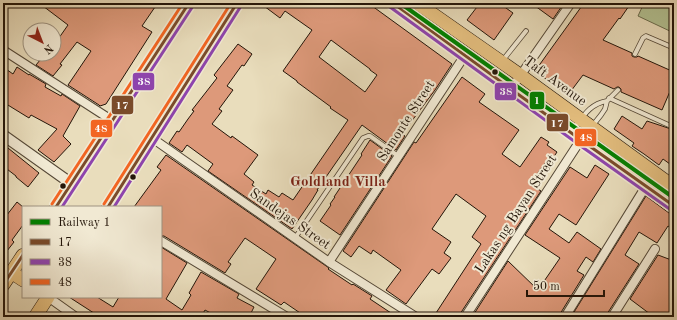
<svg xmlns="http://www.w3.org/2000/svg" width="677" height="320" viewBox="0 0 677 320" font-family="'Old Standard TT',serif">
	<rect width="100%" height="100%" fill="#e9ddbc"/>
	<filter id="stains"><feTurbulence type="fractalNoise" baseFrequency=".005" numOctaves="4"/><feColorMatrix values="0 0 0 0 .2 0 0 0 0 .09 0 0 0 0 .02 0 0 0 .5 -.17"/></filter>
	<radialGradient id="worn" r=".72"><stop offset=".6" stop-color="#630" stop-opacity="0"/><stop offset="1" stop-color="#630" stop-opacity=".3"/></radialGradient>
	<!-- green -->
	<path fill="#b3c293" stroke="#6b6c4e" d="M644 3H674V33L638 16Z"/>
	<!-- building -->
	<path fill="#dd997a" stroke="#231509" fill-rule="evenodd" d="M39 3H149L155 7 142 26 152 32 106 104 100 106 99 105 68 85 91 51 77 42 60 64 62 65 53 76 36 65 45 54H54V45L68 25Z
		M260 3H368L452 64 435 90 402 134 405 136 396 150 362 125 317 190H318L312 200 292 229 208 171 213 164 187 145 182 152 169 143 177 131 179 132 188 119 194 111 192 110 217 78 214 75 238 44 252 54 244 66 242 65 227 86 233 90 219 109 222 111 212 124 231 138 232 136 258 155 244 174 254 182 252 185 266 194 268 190 279 197 282 193 293 200 348 120 330 108 331 107 297 82V81L283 71 312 30 285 11 280 18ZM331 40 370 69V70L377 75 365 92 319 57Z
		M480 3H499L513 13 494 40 467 20Z
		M531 3H564L553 19Z
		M584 3H631L620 19 619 18 603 40 632 53V56L634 57H637L638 56 674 72V82L662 110 621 92V89L619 87H617L614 89 583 75 568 95 535 71Z
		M3 67 13 74 17 67 29 75V74L46 84 45 87 61 96 62 94 80 106 63 136 71 144 54 162 38 150 57 129 31 115 29 118 3 102Z
		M462 77 485 94 479 102 519 130 502 154 520 167 541 137 549 142 547 145 557 152 551 161 548 159 530 184 541 191 460 314V317H442L436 313 481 244 472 237 486 216 456 194 432 229 451 242 444 253 451 258 439 274 432 269 406 304 386 290 401 270 373 250 371 254 359 246 351 257 343 251 414 142 416 143Z
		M622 116 642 129 647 121 674 130V167L663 159 659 165 644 154 632 146 634 143 614 129Z
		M370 140 392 156 340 235 320 221 331 205 330 204 335 197H334L362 155 361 154Z
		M3 144 39 173 28 187 16 177V176L3 166Z
		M166 155 329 268 328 269 352 285 353 284 372 296 370 299 397 317H306L284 302 281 305 256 289 276 259 245 238 228 262 231 264 225 273 164 236H161V207H134L161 170 157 167Z
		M595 165 609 174 576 225 559 214 549 229 569 243 577 232 601 249 593 262 586 257 577 271 584 275 560 314V317H472L508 261 538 290 560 258 525 235 570 167 587 178Z
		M646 196 669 213 674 214V223L671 228 668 226 657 243 639 232 625 255 639 264 607 314V317H571Z
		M17 202 23 207V225L12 240 14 242 3 256V220Z
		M161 247 187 263 166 299 182 310 191 295 189 293 201 272 239 294 237 298 254 307 249 317H218L205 310 201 317H100L69 297H97L113 307 119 297H161Z
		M658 255 674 261V317H654L630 299Z"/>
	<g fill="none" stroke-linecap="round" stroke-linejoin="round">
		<defs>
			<path id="service" d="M635 54 643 38 646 36 674 48
				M503 60 526 31
				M609 98 673 127
				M593 125 601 115 605 109 607 101 618 90
				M572 131C583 117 589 104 607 101
				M295 238 363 138 368 136H370L398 156"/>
			<path id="minor" d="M3 50 113 121
				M511 89 571 3
				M152 138 329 262 416 317
				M161 241 287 317
				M329 262 465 55
				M48 297 76 317
				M465 317 576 147 591 127
				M565 317 646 186
				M612 317 655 249"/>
			<path id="tertiary" d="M3 135 72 184"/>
			<path id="primary" d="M393 3 581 140 674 206
				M417 3 520 75 674 187
				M56 207 189 3
				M108 207 237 3
				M11 272 23 280
				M3 285 23 255
				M35 317 48 297"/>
		</defs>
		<!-- service casing -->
		<use href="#service" stroke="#544736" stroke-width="5.5"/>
		<!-- minor casing -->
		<use href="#minor" stroke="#544736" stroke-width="10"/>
		<!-- tertiary casing -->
		<use href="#tertiary" stroke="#544736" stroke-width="12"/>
		<!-- primary casing -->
		<use href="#primary" stroke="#231509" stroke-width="14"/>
		<!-- service -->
		<use href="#service" stroke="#f1e9d3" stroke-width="4"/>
		<!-- minor -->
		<use href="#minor" stroke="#f1e9d3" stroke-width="8"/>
		<!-- tertiary -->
		<use href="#tertiary" stroke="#f1e9d3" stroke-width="10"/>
		<!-- primary -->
		<use href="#primary" stroke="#e4be7e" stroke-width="13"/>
		<defs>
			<path id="bus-1" d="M393 3 581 140 674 206
				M56 207 189 3
				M108 207 237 3
				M3 285 23 255"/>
			<path id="bus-2" d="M390 7 578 144 671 210
				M62 207 193 6
				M114 207 241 6"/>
			<path id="bus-3" d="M401 3 584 136 674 200
				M52 204 183 3
				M104 204 231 3"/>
		</defs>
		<!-- bus-1 casing -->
		<use href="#bus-1" stroke="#f1e9d3" stroke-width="6"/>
		<!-- bus-2 casing -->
		<use href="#bus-2" stroke="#f1e9d3" stroke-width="6"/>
		<!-- bus-3 casing -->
		<use href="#bus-3" stroke="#f1e9d3" stroke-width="6"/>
		<!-- bus-1 -->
		<use href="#bus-1" stroke="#7a4b2a" stroke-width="3"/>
		<!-- bus-2 -->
		<use href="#bus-2" stroke="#8e44ad" stroke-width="3"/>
		<!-- bus-3 -->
		<use href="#bus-3" stroke="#f26522" stroke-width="3"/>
		<defs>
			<path id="rail-1" d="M400 3 674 198"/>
		</defs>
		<!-- rail-1 casing -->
		<use href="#rail-1" stroke="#f1e9d3" stroke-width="7"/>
		<!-- rail-1 -->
		<use href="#rail-1" stroke="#008000" stroke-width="4"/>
	</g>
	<!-- markers -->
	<g fill="#231509" stroke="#f1e9d3" stroke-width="1.5">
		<circle cx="495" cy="72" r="3.5"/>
		<circle cx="133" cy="177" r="3.5"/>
		<circle cx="63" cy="186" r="3.5"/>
	</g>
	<g text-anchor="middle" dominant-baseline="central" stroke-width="4" stroke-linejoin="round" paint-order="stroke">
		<!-- street labels -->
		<g font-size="14" fill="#231509" stroke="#f1e9d3">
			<text transform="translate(555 81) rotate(36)">Taft Avenue</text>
			<text transform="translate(406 121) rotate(-57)">Samonte Street</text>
			<text transform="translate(516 214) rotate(-57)">Lakas ng Bayan Street</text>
			<text transform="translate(290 219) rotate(35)">Sandejas Street</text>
		</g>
		<!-- neighbourhood labels -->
		<g font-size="15" font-weight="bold" fill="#7a1f14" stroke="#f1e9d3">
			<text x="338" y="182">Goldland Villa</text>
		</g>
	</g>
	<g stroke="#f1e9d3" stroke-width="1.5">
		<rect x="132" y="72" width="23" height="19" rx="4" fill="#8e44ad"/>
		<rect x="494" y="82" width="23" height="19" rx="4" fill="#8e44ad"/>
		<rect x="529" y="91" width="16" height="19" rx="4" fill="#008000"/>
		<rect x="111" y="95" width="23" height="20" rx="4" fill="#7a4b2a"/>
		<rect x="546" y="113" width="23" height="19" rx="4" fill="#7a4b2a"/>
		<rect x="90" y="119" width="23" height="19" rx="4" fill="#f26522"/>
		<rect x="574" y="128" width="23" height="19" rx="4" fill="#f26522"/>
	</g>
	<g font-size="11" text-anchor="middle" font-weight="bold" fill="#fff">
		<text x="144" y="85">38</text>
		<text x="506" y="95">38</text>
		<text x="537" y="104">1</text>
		<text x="122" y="109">17</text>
		<text x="557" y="127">17</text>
		<text x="101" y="132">48</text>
		<text x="586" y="141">48</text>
	</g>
	<!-- margin -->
	<rect width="677" height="320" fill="none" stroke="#e9ddbc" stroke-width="16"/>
	<rect x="4" y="4" width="669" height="312" fill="none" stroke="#231509" stroke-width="2"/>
	<rect x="8" y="8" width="661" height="304" fill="none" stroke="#231509"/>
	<!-- legend -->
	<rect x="22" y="206" width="140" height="92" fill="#f1e9d3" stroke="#9f9482"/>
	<rect x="30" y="219" width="20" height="6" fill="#008000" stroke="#9f9482"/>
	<text x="58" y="226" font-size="12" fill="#231509">Railway 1</text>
	<rect x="30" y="239" width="20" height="6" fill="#7a4b2a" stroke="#9f9482"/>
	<text x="58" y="246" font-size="12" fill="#231509">17</text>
	<rect x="30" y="259" width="20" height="6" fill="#8e44ad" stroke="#9f9482"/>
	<text x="58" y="266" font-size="12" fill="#231509">38</text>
	<rect x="30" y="279" width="20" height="6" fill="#f26522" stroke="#9f9482"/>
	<text x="58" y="286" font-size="12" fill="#231509">48</text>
	<!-- north arrow -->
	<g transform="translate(42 42) rotate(138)"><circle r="19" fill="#f1e9d3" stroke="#9f9482"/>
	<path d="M0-3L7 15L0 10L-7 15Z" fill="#8f2418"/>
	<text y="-6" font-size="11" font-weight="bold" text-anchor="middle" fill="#231509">N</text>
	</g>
	<!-- scale -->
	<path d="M527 290v6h77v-6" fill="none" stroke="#231509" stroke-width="2"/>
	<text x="533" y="290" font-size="12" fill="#231509" stroke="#f1e9d3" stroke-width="3" paint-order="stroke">50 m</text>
	<rect width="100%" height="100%" filter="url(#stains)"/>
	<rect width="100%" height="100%" fill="url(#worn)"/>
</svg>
